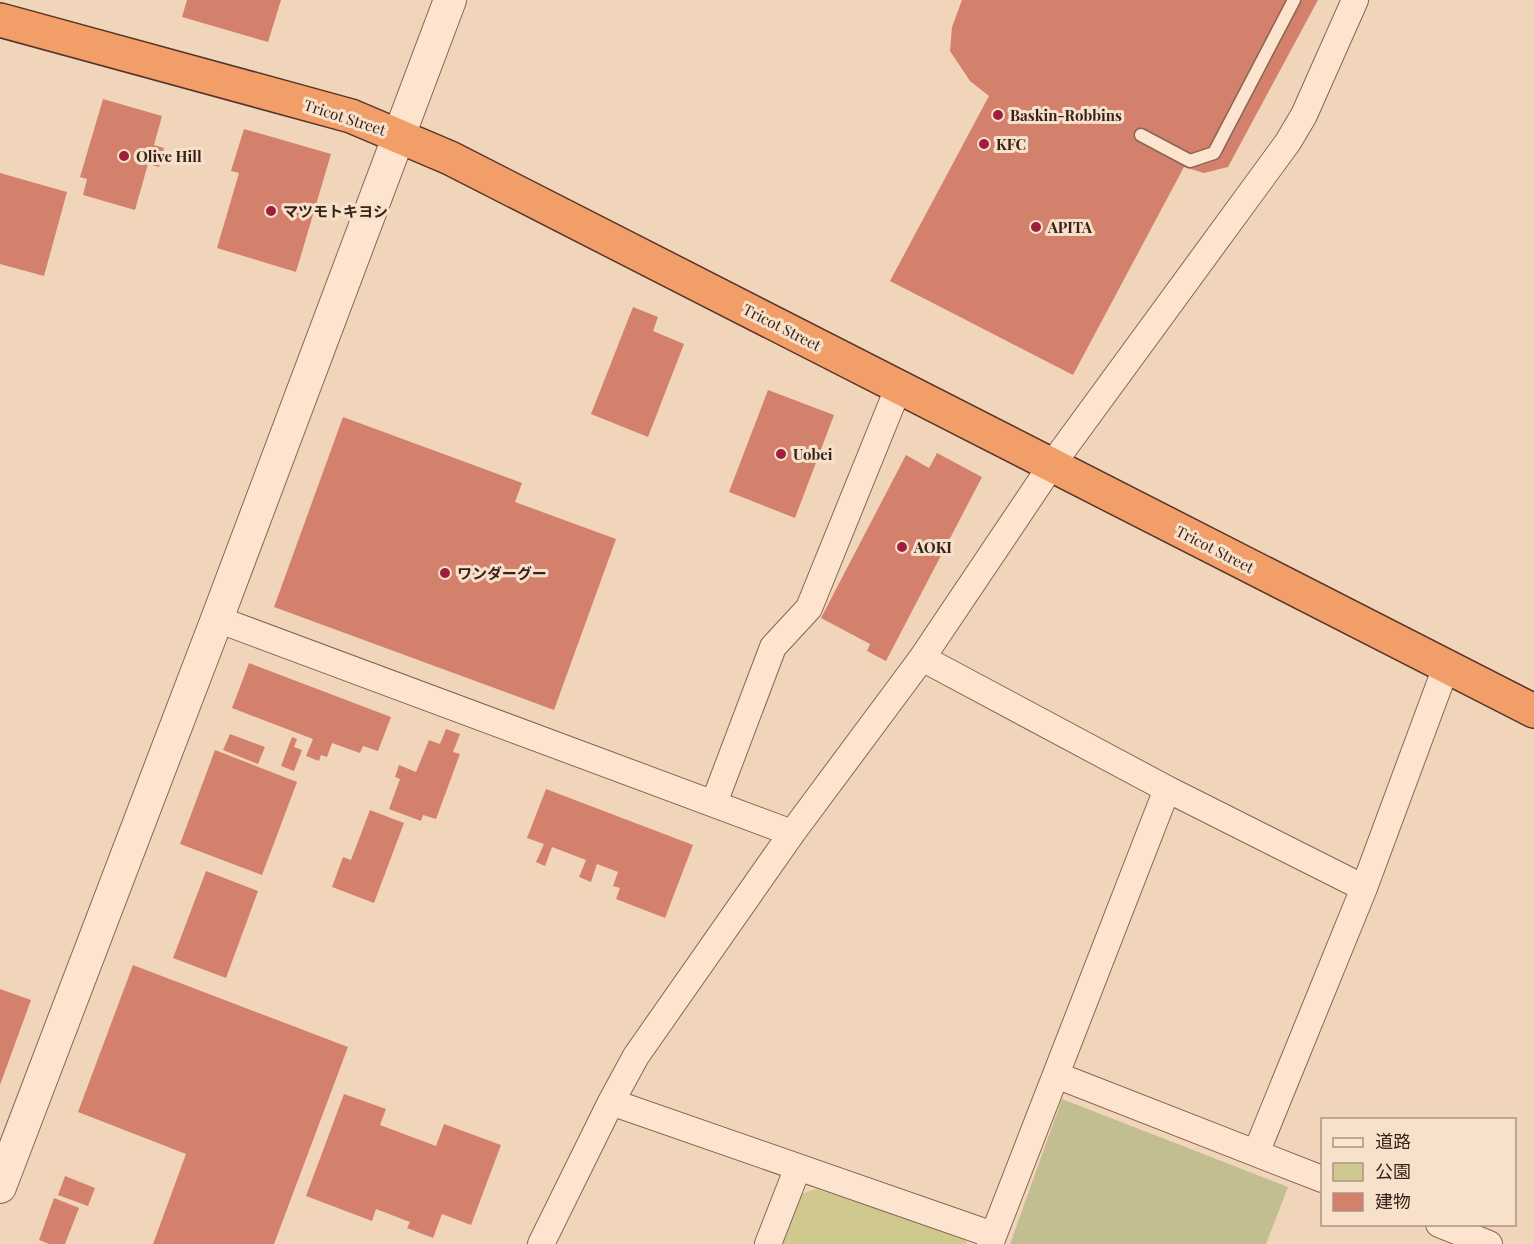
<svg xmlns="http://www.w3.org/2000/svg" width="1534" height="1244" viewBox="0 0 1534 1244" font-family="'Playfair Display','Noto Sans JP',serif">
	<rect width="100%" height="100%" fill="#f1d5bb"/>
	<!-- green -->
	<path fill="#d0c98f" d="M816 1189 965 1238 967 1244H778L797 1195Z"/>
	<!-- cemetery -->
	<path fill="#c3be8f" d="M1062 1099 1288 1187 1266 1244H1010Z"/>
	<!-- building -->
	<path fill="#d3816d" d="M187 0H281L268 42 182 17Z
		M962 0H1318L1228 167 1204 173 1184 167 1073 375 890 281 989 96 970 81 950 51 952 27Z
		M103 99 162 116 154 145 164 148 159 167 148 164 135 210 83 195 87 179 80 177Z
		M244 129 331 154 296 272 217 248 239 173 231 171Z
		M0 173 67 192 44 276 0 264Z
		M633 307 658 317 653 331 684 344 648 437 591 414Z
		M768 390 834 415 795 518 729 492Z
		M343 417 522 483 515 502 616 539 554 710 274 607Z
		M937 453 982 477 886 661 867 651 870 644 821 618 906 455 929 468Z
		M249 663 391 717 378 751 363 746 360 753 332 743 327 757 321 755 319 761 306 756 313 739 232 708Z
		M446 729 460 734 453 752 460 754 436 819 423 815 421 821 389 809 400 779 395 777 399 765 416 772 429 740 440 744Z
		M230 734 265 747 258 764 223 750Z
		M292 737 297 739 294 747 302 750 294 771 281 766Z
		M215 750 297 782 262 875 180 844Z
		M546 789 693 845 665 918 616 899 620 888 613 886 618 872 597 864 591 882 579 877 586 860 552 847 545 866 536 862 544 844 527 838Z
		M370 810 404 823 374 903 332 887 343 857 351 860Z
		M206 871 258 891 226 978 173 958Z
		M133 965 348 1047 274 1244H153L186 1154 78 1112Z
		M0 989 31 1000 0 1085Z
		M344 1094 386 1109 380 1125 436 1146 444 1124 501 1145 471 1225 442 1214 433 1238 407 1228 410 1222 376 1209 372 1221 306 1196Z
		M65 1176 95 1188 88 1206 58 1195Z
		M54 1198 79 1208 65 1244H49L39 1240Z"/>
	<g fill="none" stroke-linecap="round" stroke-linejoin="round">
		<defs>
			<path id="service" d="M1141 135 1190 161 1214 153 1294 0"/>
			<path id="minor" d="M217 619 792 833
				M922 658 1167 789 1364 888
				M714 803 773 647 809 608 899 386
				M1056 1075 1322 1179
				M611 1102 993 1235
				M1256 1153 1364 888 1446 667
				M1439 1224 1489 1244
				M541 1244 611 1102 636 1056 792 833 922 658 1051 466 1288 142 1304 115 1355 0
				M768 1244 798 1167
				M990 1244 1167 789"/>
			<path id="tertiary" d="M0 1187 217 619 450 0"/>
			<path id="trunk" d="M0 20 351 116 450 158 1534 711"/>
		</defs>
		<!-- service casing -->
		<use href="#service" stroke="#8a6454" stroke-width="15"/>
		<!-- minor casing -->
		<use href="#minor" stroke="#8a6454" stroke-width="28"/>
		<!-- tertiary casing -->
		<use href="#tertiary" stroke="#8a6454" stroke-width="34"/>
		<!-- trunk casing -->
		<use href="#trunk" stroke="#563429" stroke-width="36"/>
		<!-- service -->
		<use href="#service" stroke="#fce4cf" stroke-width="12"/>
		<!-- minor -->
		<use href="#minor" stroke="#fce4cf" stroke-width="26"/>
		<!-- tertiary -->
		<use href="#tertiary" stroke="#fce4cf" stroke-width="32"/>
		<!-- trunk -->
		<use href="#trunk" stroke="#f29e68" stroke-width="33"/>
	</g>
	<!-- markers -->
	<g fill="#9d1f3c" stroke="#f8e1cb" stroke-width="2">
		<circle cx="998" cy="115" r="6"/>
		<circle cx="984" cy="144" r="6"/>
		<circle cx="124" cy="156" r="6"/>
		<circle cx="271" cy="211" r="6"/>
		<circle cx="1036" cy="227" r="6"/>
		<circle cx="781" cy="454" r="6"/>
		<circle cx="902" cy="547" r="6"/>
		<circle cx="445" cy="573" r="6"/>
	</g>
	<g text-anchor="middle" dominant-baseline="central" stroke-width="6" stroke-linejoin="round" paint-order="stroke">
		<!-- poi labels -->
		<g font-size="15" font-weight="bold" fill="#37221a" stroke="#f8e1cb" text-anchor="start">
			<text x="1010" y="115">Baskin-Robbins</text>
			<text x="996" y="144">KFC</text>
			<text x="136" y="156">Olive Hill</text>
			<text x="283" y="211">マツモトキヨシ</text>
			<text x="1048" y="227">APITA</text>
			<text x="793" y="454">Uobei</text>
			<text x="914" y="547">AOKI</text>
			<text x="457" y="573">ワンダーグー</text>
		</g>
		<!-- street labels -->
		<g font-size="15" fill="#37221a" stroke="#f8e1cb">
			<text transform="translate(345 117) rotate(18)">Tricot Street</text>
			<text transform="translate(782 327) rotate(27)">Tricot Street</text>
			<text transform="translate(1215 549) rotate(27)">Tricot Street</text>
		</g>
	</g>
	<!-- legend -->
	<rect x="1321" y="1118" width="195" height="108" fill="#f8e1cb" stroke="#ab9584" stroke-width="1.5"/>
	<rect x="1333" y="1138" width="30" height="9" fill="#fce4cf" stroke="#ab9584" stroke-width="1.5"/>
	<text x="1375" y="1148" font-size="18" fill="#37221a">道路</text>
	<rect x="1333" y="1163" width="30" height="18" fill="#d0c98f" stroke="#ab9584" stroke-width="1.5"/>
	<text x="1375" y="1178" font-size="18" fill="#37221a">公園</text>
	<rect x="1333" y="1193" width="30" height="18" fill="#d3816d" stroke="#ab9584" stroke-width="1.5"/>
	<text x="1375" y="1208" font-size="18" fill="#37221a">建物</text>
</svg>
